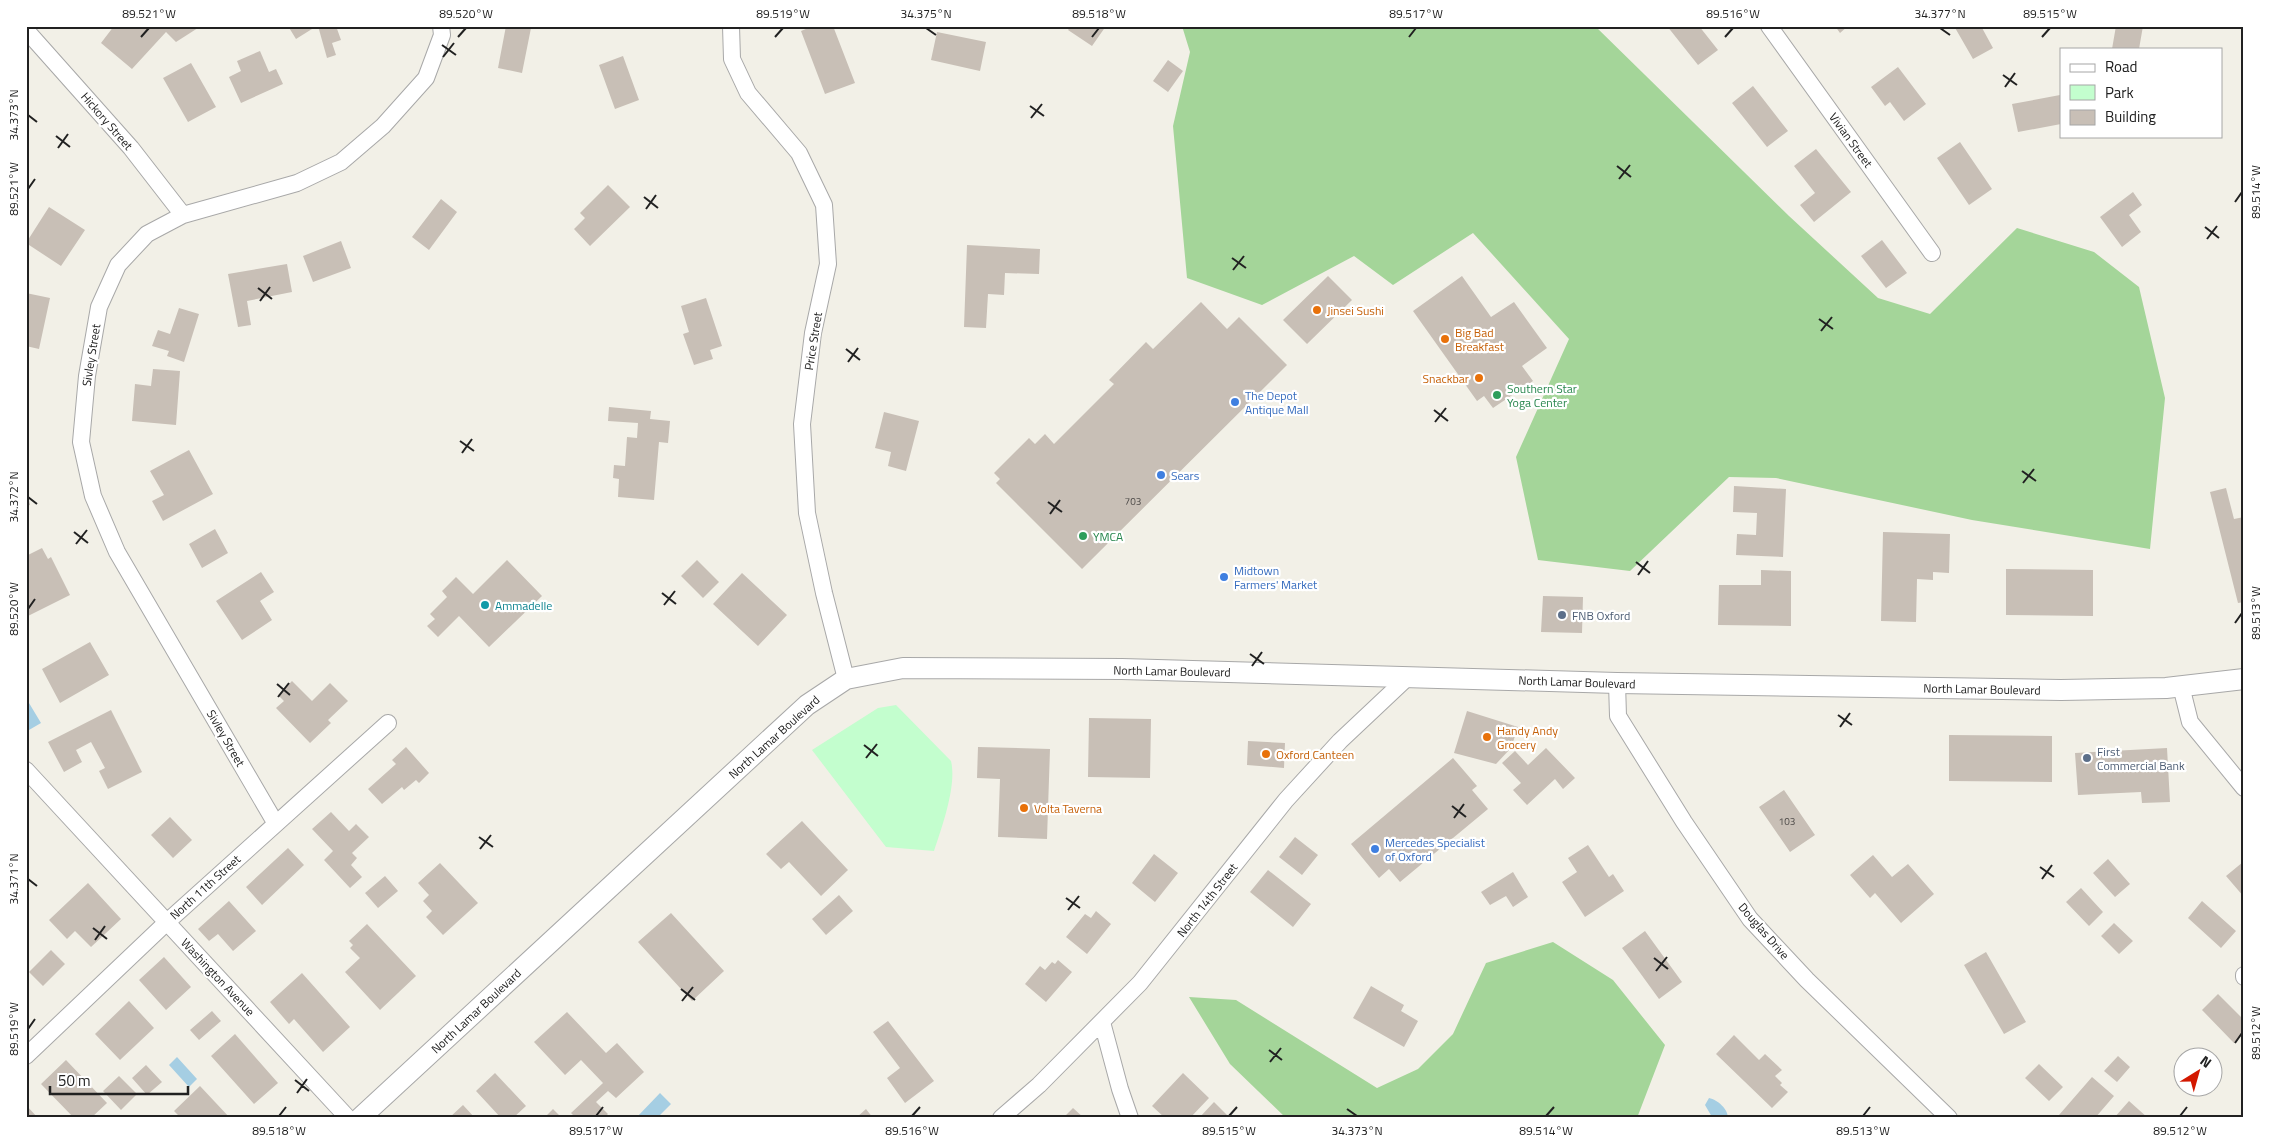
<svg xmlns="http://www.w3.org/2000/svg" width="2270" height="1144" viewBox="0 0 2270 1144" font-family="'Titillium Web',sans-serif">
	<rect width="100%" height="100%" fill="#f2f0e7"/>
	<!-- forest -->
	<path fill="#a4d599" d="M1182 26H1595L1789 216 1878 298 1930 314 2017 228 2094 252 2139 287 2165 398 2150 549 1972 520 1776 478 1729 477 1630 571 1538 560 1516 457 1569 339 1473 233 1393 285 1354 256 1262 305 1187 278 1173 126 1190 52Z
		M1553 942 1613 980 1665 1045 1637 1118H1286L1230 1064 1189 997 1236 1000 1377 1088 1418 1069 1453 1034 1486 963Z"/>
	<!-- park -->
	<path fill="#c3fece" d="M896 705 951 761C957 785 942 827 934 851L886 847 812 750 878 708Z"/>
	<!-- water -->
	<path fill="#a5cee3" d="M26 698 41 723 29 730 26 725Z
		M177 1057 197 1079 189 1087 169 1065Z
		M660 1093 671 1104 657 1118H636Z
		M1709 1098C1718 1100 1728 1109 1728 1118L1712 1117 1705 1105Z"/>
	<!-- building -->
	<path fill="#c8bfb6" d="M114 26H201L176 42 166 32 132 69 101 43Z
		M288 26H311L312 29 296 39Z
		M318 26H336L341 40 332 43 336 55 327 58Z
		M506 26 531 28 522 73 498 68Z
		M813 26H833L855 83 825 94 801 31Z
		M1071 26H1106L1092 46 1068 30Z
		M1667 26H1699L1718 50 1698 65Z
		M1835 26H1848L1840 33Z
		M1954 26H1981L1993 48 1973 59Z
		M2116 26H2143L2139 49H2112Z
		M937 32 986 42 980 71 931 60Z
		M260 51 269 72 276 69 283 84 241 103 229 77 241 71 237 61Z
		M623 56 639 100 615 109 599 65Z
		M1168 60 1183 71 1168 92 1153 81Z
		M191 63 216 107 188 122 163 78Z
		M1898 67 1926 104 1904 121 1890 102 1885 106 1871 87Z
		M1753 86 1788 131 1767 147 1732 103Z
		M2060 95 2061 124 2018 132 2012 104Z
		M1960 142 1992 189 1969 205 1937 158Z
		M1816 149 1851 192 1814 222 1800 205 1815 193 1794 166Z
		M608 185 630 207 590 246 574 229 585 218 580 213Z
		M2133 192 2142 205 2129 215 2141 232 2122 247 2100 217Z
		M441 199 457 212 429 250 412 237Z
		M49 207 85 230 61 266 26 243Z
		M1882 240 1907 273 1886 288 1861 256Z
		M341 241 351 268 313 282 303 256Z
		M967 245 1040 249 1039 274 1005 273 1004 295 988 294 986 328 964 327Z
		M287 264 292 292 247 301 251 325 238 327 228 274Z
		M1328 276 1352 300 1307 344 1283 320Z
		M1462 276 1491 317 1514 302 1547 348 1522 366 1533 381 1493 408 1484 396 1477 401 1413 311Z
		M26 293 50 298 39 349 26 346Z
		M706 298 722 346 710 350 713 359 694 365 683 334 689 332 681 306Z
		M1201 302 1227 329 1239 317 1287 365 1082 569 996 483 1000 479 994 473 1029 438 1035 444 1045 434 1054 444 1114 384 1109 380 1146 342 1153 349Z
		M179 308 199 314 184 362 167 356 169 351 152 346 158 330 170 334Z
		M153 369 180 371 176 425 132 421 135 384 151 386Z
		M609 407 651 411 650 419 670 421 668 443 659 442 654 500 618 497 619 479 613 478 614 465 625 466 627 437 637 438 638 423 608 421Z
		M884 412 919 421 906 471 888 466 891 452 875 448Z
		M189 450 213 494 163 521 152 501 164 495 150 471Z
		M1734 486 1786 489 1783 557 1736 555 1737 534 1756 535 1757 513 1733 512Z
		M26 487 30 505 26 506Z
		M2226 488 2234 519 2244 517V602L2238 603 2210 492Z
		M215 529 228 553 202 568 189 544Z
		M1883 532 1950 534 1949 573 1933 572V580L1917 579 1916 622 1881 621Z
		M42 548 48 559 51 557 70 595 26 617V556Z
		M507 560 542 596 489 647 459 616 438 637 427 626 435 619 430 614 447 597 442 591 456 577 473 594Z
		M697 560 719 582 703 598 681 576Z
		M2006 569 2093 570V616L2006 615Z
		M1761 570 1791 571V626L1718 625 1719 585H1761Z
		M261 572 274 592 260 601 272 620 242 640 216 601Z
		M742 573 787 615 758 646 713 604Z
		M1543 596 1583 597 1582 633 1541 632Z
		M90 642 109 675 60 703 42 669Z
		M292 681 312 701 330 683 348 701 328 720 331 723 310 743 276 708 284 701 278 695Z
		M111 710 142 772 108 789 99 771 105 768 91 742 76 750 82 762 64 772 48 742Z
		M1467 711 1518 727 1511 748 1496 764 1454 753Z
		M1089 718 1151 719 1150 778 1088 777Z
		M1949 735 2052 736V782L1949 781Z
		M1248 741 1285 743 1284 768 1247 765Z
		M406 747 429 773 419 783 416 780 404 790 402 787 382 804 368 789 396 764 392 760Z
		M978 747 1050 749 1047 839 998 837 1000 779 977 778Z
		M1546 748 1575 778 1563 789 1555 779 1527 805 1513 790 1521 783 1502 763 1515 751 1528 765Z
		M2167 748 2170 802 2142 803 2141 792 2078 795 2075 753Z
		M1453 758 1477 786 1472 790 1488 809 1400 882 1389 869 1379 878 1351 844Z
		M1784 790 1815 835 1790 852 1759 807Z
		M331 812 349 831 356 824 369 837 352 853 357 858 351 865 362 877 350 888 324 860 333 851 312 829Z
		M170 817 192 840 173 858 151 835Z
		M802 821 848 870 821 896 789 862 781 869 766 854Z
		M1295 837 1318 855 1302 875 1279 857Z
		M1588 845 1609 877 1613 874 1624 891 1585 917 1562 882 1577 872 1568 858Z
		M288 848 304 865 262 905 246 887Z
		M1154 854 1178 873 1155 902 1132 883Z
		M1873 855 1892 877 1908 864 1934 894 1901 923 1875 893 1870 898 1850 875Z
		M2108 859 2130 884 2115 897 2093 873Z
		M2243 862 2244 863V897L2226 876Z
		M440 863 478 903 443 935 426 917 432 911 423 901 429 895 418 883Z
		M1268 870 1311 904 1293 927 1250 892Z
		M1513 872 1528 897 1513 907 1506 896 1490 905 1481 892Z
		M385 876 398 891 378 908 365 893Z
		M88 883 121 919 91 947 75 931 67 939 49 920Z
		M2081 888 2103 912 2089 926 2066 902Z
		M839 895 853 911 826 935 812 919Z
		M229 901 256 931 233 951 218 934 209 941 198 929Z
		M2202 901 2236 931 2221 948 2188 918Z
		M1096 911 1111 924 1087 954 1066 937 1085 914 1091 918Z
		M671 913 724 971 692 1001 638 942Z
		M2114 923 2133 941 2119 954 2101 936Z
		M367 924 416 976 380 1010 345 972 360 958 350 948 353 945 349 941Z
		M1645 931 1682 982 1659 999 1622 948Z
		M51 950 65 964 43 986 29 972Z
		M1986 952 2026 1022 2004 1034 1964 965Z
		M164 957 191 987 166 1010 139 980Z
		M1058 960 1072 972 1046 1002 1025 984 1040 966 1045 970 1052 962 1055 964Z
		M302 973 350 1027 323 1052 294 1019 289 1024 270 1002Z
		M1371 986 1404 1005 1401 1011 1418 1021 1404 1047 1353 1018Z
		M2218 994 2244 1020V1033L2234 1043 2202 1010Z
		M129 1001 154 1028 120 1060 95 1034Z
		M212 1011 221 1021 199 1040 190 1030Z
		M567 1012 606 1053 617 1043 644 1072 616 1098 608 1091 596 1102 608 1114 604 1118H576L571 1113 603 1083 581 1060 565 1075 534 1042Z
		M888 1021 934 1081 905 1103 887 1078 900 1068 873 1032Z
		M235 1034 278 1083 254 1104 211 1056Z
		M1734 1035 1759 1060 1765 1054 1782 1070 1775 1076 1782 1083 1780 1085 1788 1092 1772 1108 1716 1054Z
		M2118 1056 2130 1067 2117 1082 2104 1071Z
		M66 1060 107 1103 91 1118H74L41 1084Z
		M2039 1064 2063 1087 2049 1101 2025 1078Z
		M146 1065 162 1082 147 1095 132 1078Z
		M495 1073 526 1106 513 1118H501L476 1091Z
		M1183 1073 1209 1098 1190 1118H1165L1152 1106Z
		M119 1076 137 1094 121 1110 103 1091Z
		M2092 1077 2114 1096 2095 1118H2062L2059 1115Z
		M200 1086 230 1118H181L174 1111Z
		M2129 1101 2148 1118H2114Z
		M1214 1102 1230 1118H1199Z
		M26 1105 38 1118H26Z
		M463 1105 475 1118H449Z
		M1073 1108 1084 1118H1063Z
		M553 1109 562 1118H544Z
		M866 1109 873 1118H856Z"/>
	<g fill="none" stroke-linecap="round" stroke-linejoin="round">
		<defs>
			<path id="minor" d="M731 26 732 59 748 93 799 153 824 205 828 264 813 333 802 424 807 513 824 593 846 679
				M1769 26 1932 253
				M26 30 131 148 183 215
				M1617 683 1618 716 1684 822 1750 919 1807 980 1949 1118
				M2181 686 2190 722 2244 788
				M26 770 348 1118
				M276 824 117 552 93 496 81 442 87 376 99 307 118 265 147 234 183 215 297 183 341 162 383 126 426 78 442 35 441 26
				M2244 975V977
				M1102 1022 1120 1089 1130 1118
				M26 1056 167 922 388 723
				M1001 1118 1039 1085 1140 983 1286 800 1340 741 1408 677"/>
			<path id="tertiary" d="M360 1118 807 705 846 679 903 668 1122 669 1617 683 2061 690 2166 688 2244 679"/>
		</defs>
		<!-- minor casing -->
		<use href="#minor" stroke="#a8a8a8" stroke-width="18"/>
		<!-- tertiary casing -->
		<use href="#tertiary" stroke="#a8a8a8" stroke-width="22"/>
		<!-- minor -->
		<use href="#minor" stroke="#fff" stroke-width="16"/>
		<!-- tertiary -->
		<use href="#tertiary" stroke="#fff" stroke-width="20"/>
	</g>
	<!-- ticks -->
	<path fill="none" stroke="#212121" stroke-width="2" d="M926 28 936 35M1940 28 1950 35M141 37 149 28M458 37 466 28M775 37 783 28M1092 37 1099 28M1409 37 1416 28M1725 37 1733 28M2042 37 2050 28M442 45 456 55M443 57 454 43M2003 75 2017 85M2005 87 2015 73M1030 106 1044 116M28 115 37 122M1031 118 1042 104M56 136 70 147M58 148 68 134M1617 166 1631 177M1619 179 1630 165M28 189 35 179M644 197 658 208M2235 202 2242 192M646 209 656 195M2205 227 2219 238M2207 239 2217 226M1232 258 1246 268M1233 270 1244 256M258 288 272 299M260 301 270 287M1819 319 1833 329M1821 331 1832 317M846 349 860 360M848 362 858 348M1434 410 1448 421M1435 422 1446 408M460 441 474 451M462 453 472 439M2022 471 2036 481M2023 483 2034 469M28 497 37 504M1048 502 1062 512M1050 514 1060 500M74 532 88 543M76 544 87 530M1636 562 1650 573M1638 575 1648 561M662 593 676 604M664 605 675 591M28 609 35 599M2235 623 2242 613M1250 654 1264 664M1252 666 1262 652M277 684 290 695M278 697 289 683M1838 715 1852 725M1840 727 1850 713M864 745 878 756M866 758 877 744M1452 806 1466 817M1454 818 1464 804M479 837 493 847M480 849 491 835M2040 867 2054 877M28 879 37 886M2042 879 2052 865M1066 898 1080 908M1068 910 1079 896M93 928 107 939M95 940 105 926M1654 958 1668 969M1656 971 1667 957M681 989 695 1000M682 1001 693 987M28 1029 35 1019M2235 1043 2242 1033M1269 1050 1282 1060M1270 1062 1281 1048M295 1080 309 1091M297 1093 307 1079M1347 1109 1357 1116M279 1116 286 1107M596 1116 603 1107M912 1116 920 1107M1229 1116 1237 1107M1546 1116 1554 1107M1863 1116 1870 1107M2180 1116 2187 1107"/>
	<!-- markers -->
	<g fill="#e8710a" stroke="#fff" stroke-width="2">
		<circle cx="1317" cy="310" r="5"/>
		<circle cx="1445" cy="339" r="5"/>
		<circle cx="1479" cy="378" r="5"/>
		<circle cx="1487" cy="737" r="5"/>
		<circle cx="1266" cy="754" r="5"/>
		<circle cx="1024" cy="808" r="5"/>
	</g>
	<g fill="#2e9e5b" stroke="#fff" stroke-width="2">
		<circle cx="1497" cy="395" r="5"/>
		<circle cx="1083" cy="536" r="5"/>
	</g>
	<g fill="#3f7fe0" stroke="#fff" stroke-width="2">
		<circle cx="1235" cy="402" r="5"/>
		<circle cx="1161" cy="475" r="5"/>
		<circle cx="1224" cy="577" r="5"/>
		<circle cx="1375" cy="849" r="5"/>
	</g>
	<circle fill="#0f9aa8" stroke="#fff" stroke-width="2" cx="485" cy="605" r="5"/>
	<g fill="#5c6f8a" stroke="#fff" stroke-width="2">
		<circle cx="1562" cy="615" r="5"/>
		<circle cx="2087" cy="758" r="5"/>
	</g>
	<g text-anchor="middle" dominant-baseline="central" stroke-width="4.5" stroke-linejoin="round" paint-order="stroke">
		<!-- number labels -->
		<g font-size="10" fill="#4b4846">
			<text x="1133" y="501">703</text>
			<text x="1787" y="821">103</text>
		</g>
		<!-- street labels -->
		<g font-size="12" fill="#212121" stroke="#fff">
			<text transform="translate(107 121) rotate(49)">Hickory Street</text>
			<text transform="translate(1851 140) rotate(54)">Vivian Street</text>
			<text transform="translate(813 341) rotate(-81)">Price Street</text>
			<text transform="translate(91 355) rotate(-81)">Sivley Street</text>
			<text transform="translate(1172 671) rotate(1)">North Lamar Boulevard</text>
			<text transform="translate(1577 682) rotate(2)">North Lamar Boulevard</text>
			<text transform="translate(1982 689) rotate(1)">North Lamar Boulevard</text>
			<text transform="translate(774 737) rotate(-42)">North Lamar Boulevard</text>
			<text transform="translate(226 738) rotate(60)">Sivley Street</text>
			<text transform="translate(205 887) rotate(-42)">North 11th Street</text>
			<text transform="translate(1207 900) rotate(-52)">North 14th Street</text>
			<text transform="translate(1764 931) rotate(49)">Douglas Drive</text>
			<text transform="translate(218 977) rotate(47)">Washington Avenue</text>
			<text transform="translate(476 1011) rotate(-43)">North Lamar Boulevard</text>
		</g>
		<!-- food labels -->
		<g font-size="12" fill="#c56008" stroke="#fff" text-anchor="start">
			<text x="1327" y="310">Jinsei Sushi</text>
			<text x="1455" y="332">Big Bad<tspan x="1455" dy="14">Breakfast</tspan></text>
			<text x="1469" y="378" text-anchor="end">Snackbar</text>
			<text x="1497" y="730">Handy Andy<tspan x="1497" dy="14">Grocery</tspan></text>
			<text x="1276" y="754">Oxford Canteen</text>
			<text x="1034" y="808">Volta Taverna</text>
		</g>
		<!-- leisure labels -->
		<g font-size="12" fill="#27864d" stroke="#fff" text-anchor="start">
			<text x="1507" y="388">Southern Star<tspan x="1507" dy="14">Yoga Center</tspan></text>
			<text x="1093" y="536">YMCA</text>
		</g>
		<!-- shop labels -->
		<g font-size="12" fill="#366cbe" stroke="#fff" text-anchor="start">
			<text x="1245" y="395">The Depot<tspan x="1245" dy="14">Antique Mall</tspan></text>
			<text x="1171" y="475">Sears</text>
			<text x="1234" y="570">Midtown<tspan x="1234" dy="14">Farmers' Market</tspan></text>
			<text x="1385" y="842">Mercedes Specialist<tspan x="1385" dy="14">of Oxford</tspan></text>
		</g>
		<!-- culture labels -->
		<g font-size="12" fill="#0d838f" stroke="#fff" text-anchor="start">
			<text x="495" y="605">Ammadelle</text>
		</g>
		<!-- service labels -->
		<g font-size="12" fill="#4e5e75" stroke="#fff" text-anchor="start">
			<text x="1572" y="615">FNB Oxford</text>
			<text x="2097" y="751">First<tspan x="2097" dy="14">Commercial Bank</tspan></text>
		</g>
	</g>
	<!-- border -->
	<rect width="2270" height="1144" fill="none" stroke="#ffffff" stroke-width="55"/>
	<!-- legend -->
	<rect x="2060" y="48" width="162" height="90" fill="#ffffff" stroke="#a6a6a6"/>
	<rect x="2070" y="64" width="25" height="8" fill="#ffffff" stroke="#a6a6a6"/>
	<text x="2105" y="72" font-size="15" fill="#212121">Road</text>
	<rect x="2070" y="85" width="25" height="15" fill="#c3fece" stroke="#a6a6a6"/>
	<text x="2105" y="98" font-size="15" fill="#212121">Park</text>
	<rect x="2070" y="110" width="25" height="15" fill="#c8bfb6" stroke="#a6a6a6"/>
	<text x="2105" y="122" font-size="15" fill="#212121">Building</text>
	<!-- north arrow -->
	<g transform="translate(2198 1072) rotate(37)"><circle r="24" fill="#ffffff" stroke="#a6a6a6"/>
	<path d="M0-4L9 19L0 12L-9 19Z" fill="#d31800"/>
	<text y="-8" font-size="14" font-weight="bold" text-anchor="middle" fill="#212121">N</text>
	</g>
	<!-- scale -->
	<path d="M50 1086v8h138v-8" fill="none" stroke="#212121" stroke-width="2.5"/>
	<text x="58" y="1086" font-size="15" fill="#212121" stroke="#ffffff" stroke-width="4" paint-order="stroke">50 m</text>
	<rect x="28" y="28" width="2214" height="1088" fill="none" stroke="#212121" stroke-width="2"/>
	<g font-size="12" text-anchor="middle" fill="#212121">
		<text x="149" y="18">89.521°W</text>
		<text x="466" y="18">89.520°W</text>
		<text x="783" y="18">89.519°W</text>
		<text x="926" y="18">34.375°N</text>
		<text x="1099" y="18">89.518°W</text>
		<text x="1416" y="18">89.517°W</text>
		<text x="1733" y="18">89.516°W</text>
		<text x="1940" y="18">34.377°N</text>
		<text x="2050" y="18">89.515°W</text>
		<text transform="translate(14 115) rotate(-90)" y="4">34.373°N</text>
		<text transform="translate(14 189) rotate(-90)" y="4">89.521°W</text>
		<text transform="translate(2256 192) rotate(-90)" y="4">89.514°W</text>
		<text transform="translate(14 497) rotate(-90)" y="4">34.372°N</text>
		<text transform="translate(14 609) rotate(-90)" y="4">89.520°W</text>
		<text transform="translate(2256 613) rotate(-90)" y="4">89.513°W</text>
		<text transform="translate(14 879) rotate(-90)" y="4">34.371°N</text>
		<text transform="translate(14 1029) rotate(-90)" y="4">89.519°W</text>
		<text transform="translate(2256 1033) rotate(-90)" y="4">89.512°W</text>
		<text x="279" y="1135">89.518°W</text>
		<text x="596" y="1135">89.517°W</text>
		<text x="912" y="1135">89.516°W</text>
		<text x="1229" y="1135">89.515°W</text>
		<text x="1357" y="1135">34.373°N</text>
		<text x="1546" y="1135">89.514°W</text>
		<text x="1863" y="1135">89.513°W</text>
		<text x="2180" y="1135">89.512°W</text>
	</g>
</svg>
